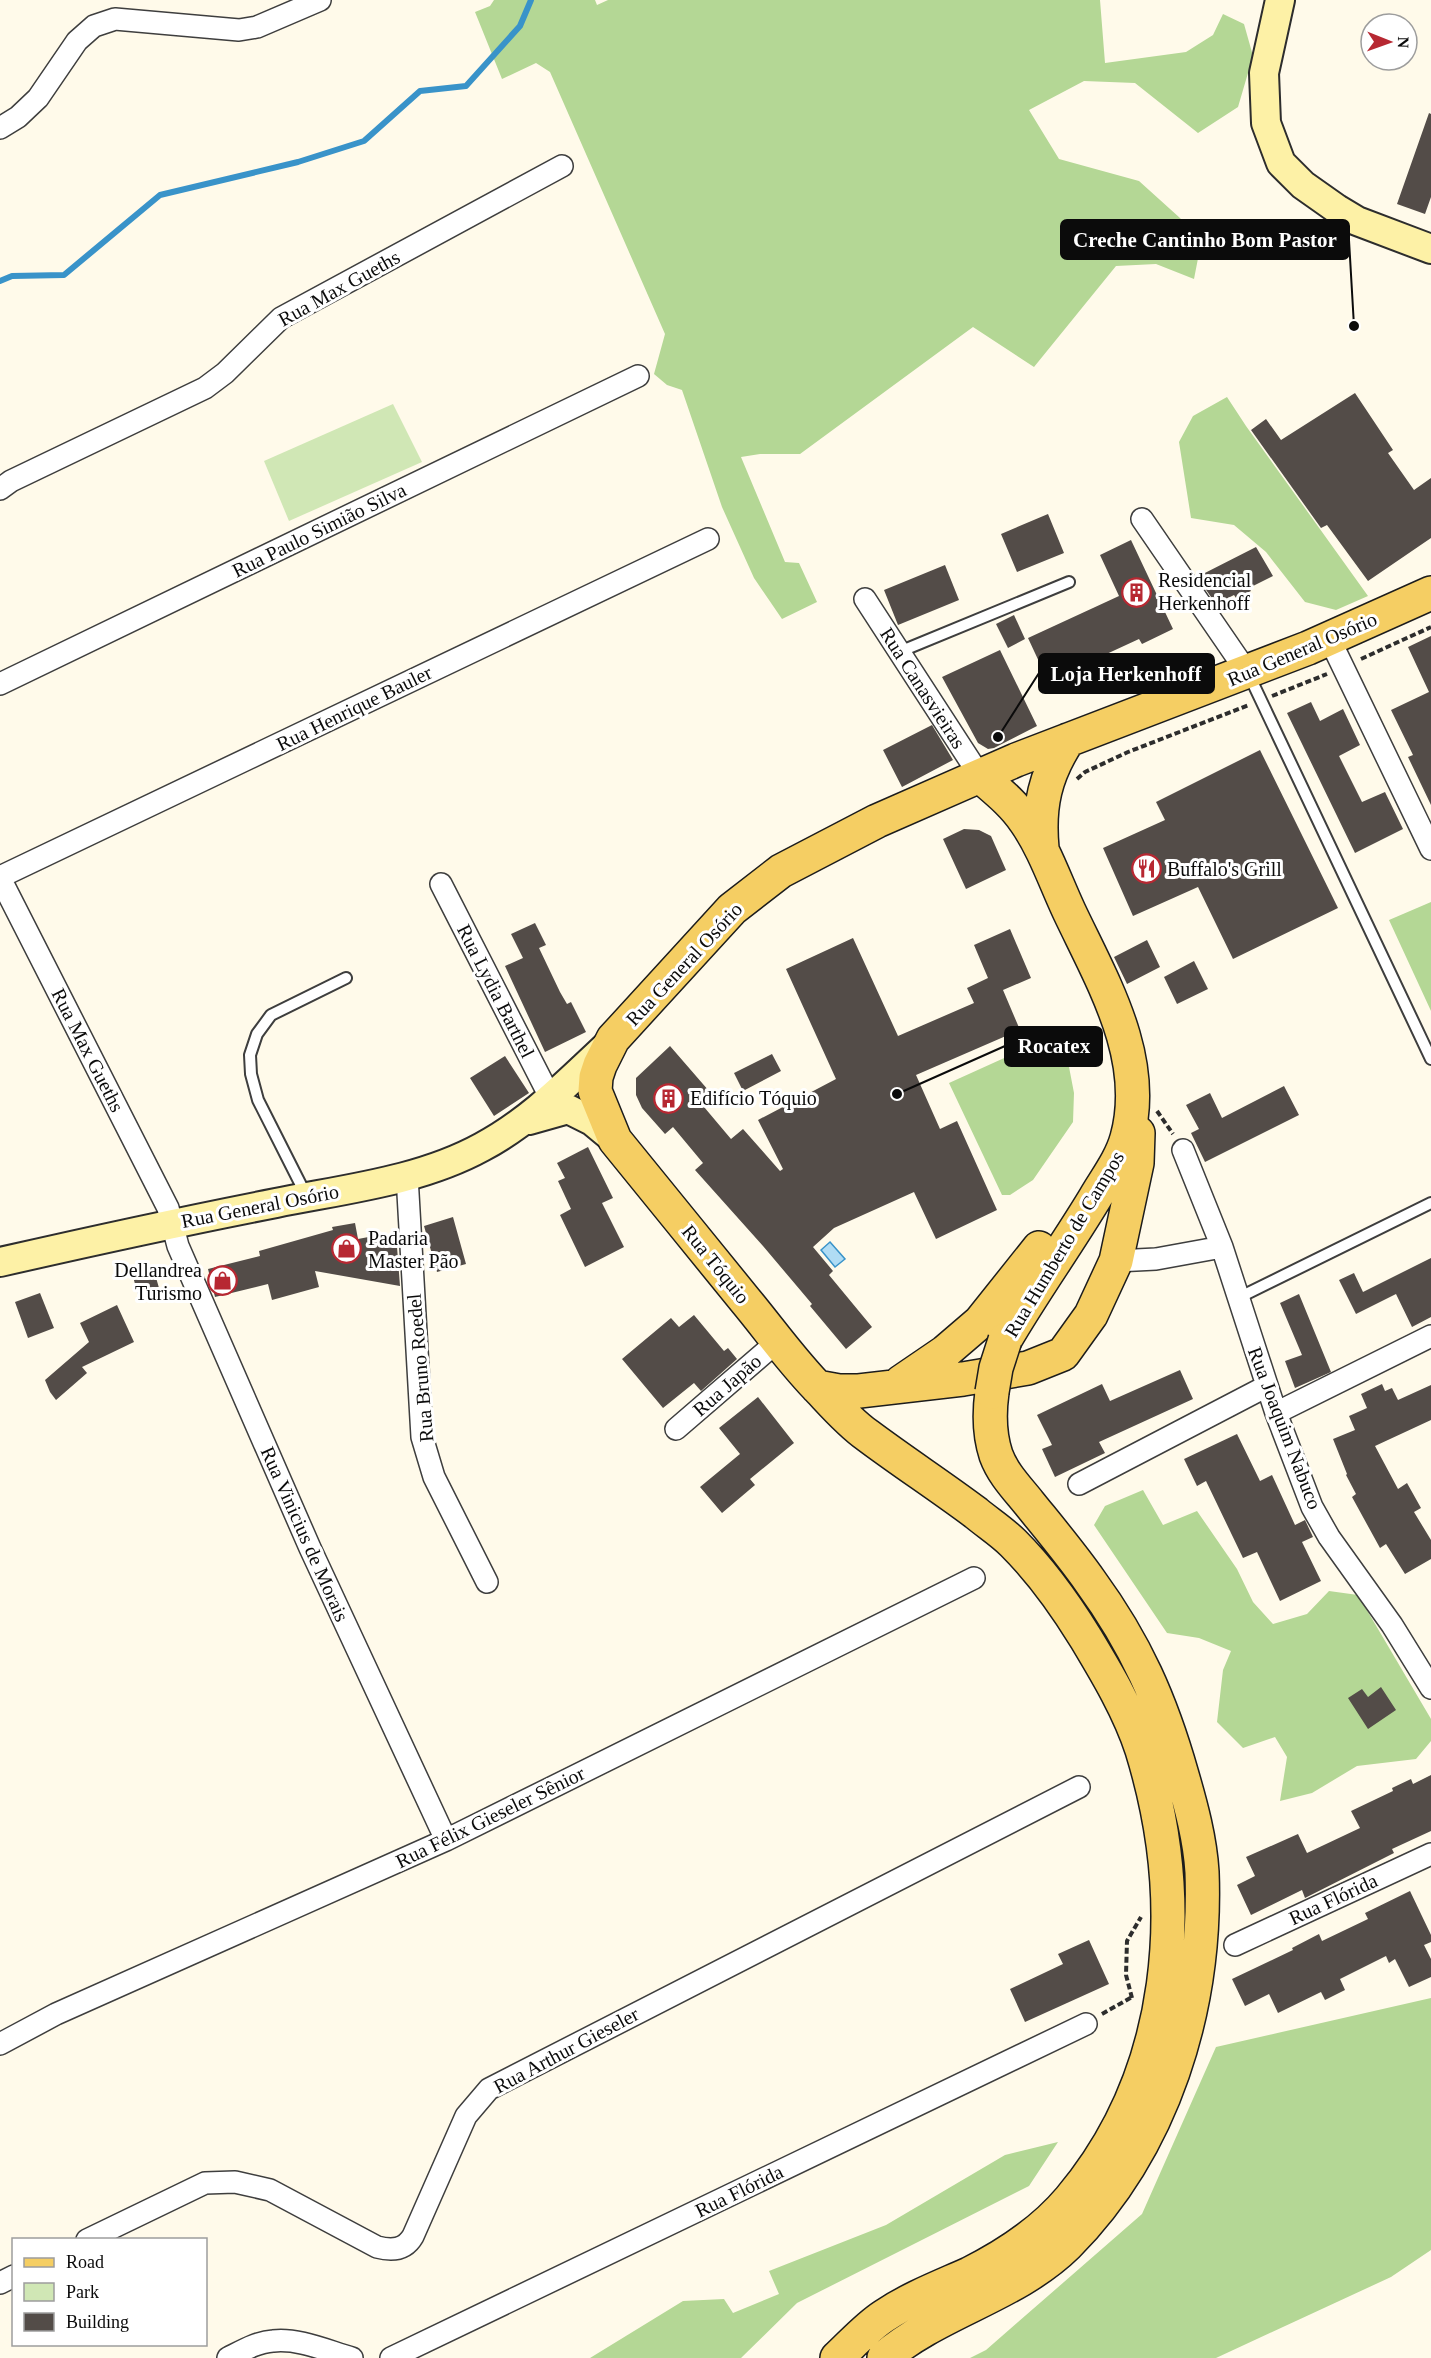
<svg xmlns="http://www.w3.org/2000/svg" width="1431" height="2358" viewBox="0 0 1431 2358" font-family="Georgia,serif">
	<rect width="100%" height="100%" fill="#fffaea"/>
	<!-- green -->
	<path fill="#d0e7b5" d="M393 404 422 462 289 521 264 461Z"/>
	<!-- forest -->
	<path fill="#b4d795" d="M494 0H595L597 5 608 0H1100L1105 63 1186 52 1213 35 1223 14 1244 24 1253 56 1238 107 1198 133 1135 83 1084 81 1029 110 1059 159 1139 181 1180 218 1201 243 1194 279 1156 264 1116 266 1034 367 973 327 800 454H760L741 457 785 562 799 563 817 602 782 619 754 578 722 507 682 390 667 385 654 374 665 334 550 72 536 63 502 79 475 12 490 6Z
		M1227 397 1246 426 1368 596 1336 610 1305 602 1266 552 1234 525 1191 518 1179 442 1193 416Z
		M1431 902V1011L1389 920Z
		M1035 1044 1051 1050 1065 1046 1074 1093 1073 1122 1033 1180 1010 1195H1002L949 1083Z
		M1143 1490 1163 1525 1197 1511 1237 1569 1253 1602 1273 1624 1307 1614 1329 1591 1358 1595 1431 1719V1741L1416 1759 1357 1766 1312 1793 1280 1801 1287 1757 1275 1737 1243 1748 1217 1722 1223 1670 1231 1651 1199 1638 1167 1633 1094 1525 1105 1506Z
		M1431 1998V2250L1391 2277 1216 2358H970L986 2350 1142 2214 1216 2047Z
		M1058 2142 1029 2186 797 2303 741 2358H590L683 2301 724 2299 733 2313 779 2294 769 2271 886 2225 1005 2155Z"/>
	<!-- water -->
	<path fill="#b0dcf4" stroke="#3993c9" stroke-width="1.5" d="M830 1242 845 1259 835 1267 821 1250Z"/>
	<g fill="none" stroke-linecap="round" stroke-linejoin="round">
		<!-- stream -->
		<path stroke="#3993c9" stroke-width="6" d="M0 281 12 276 64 275 160 195 298 162 364 141 420 91 466 86 520 26 531 0"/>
	</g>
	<!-- building -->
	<path fill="#534c48" d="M1429 113 1431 114V197L1425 214 1397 204Z
		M1355 393 1393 450 1388 453 1414 490 1431 478V538L1368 581 1327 525 1321 528 1251 430 1266 419 1281 440Z
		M1048 514 1064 553 1017 572 1001 534Z
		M1131 540 1173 629 1142 644 1139 639 1048 681 1028 638 1119 596 1100 555Z
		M1256 547 1273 576 1249 588 1251 591 1236 598 1234 595 1216 604 1197 577Z
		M945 565 959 600 898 625 884 590Z
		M1014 615 1025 639 1008 648 996 624Z
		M1431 636V805L1408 757 1413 755 1391 710 1429 692 1408 647Z
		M1000 650 1037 726 994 748 988 749 978 743 942 677Z
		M1311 702 1320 721 1343 709 1360 745 1339 756 1362 802 1385 792 1403 829 1355 853 1287 713Z
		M932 725 953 760 902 787 883 750Z
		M1260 750 1338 908 1233 959 1198 887 1133 916 1103 848 1165 820 1156 802Z
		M964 829 979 830 991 836 1006 870 966 889 943 839Z
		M535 923 546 945 539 948 560 992 567 1004 571 1002 586 1032 545 1052 505 966 523 958 511 934Z
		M1010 929 1031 978 1003 990 1020 1030 916 1075 940 1129 957 1121 997 1210 936 1239 914 1192 834 1228 813 1247 833 1271 829 1275 872 1327 846 1349 810 1306 812 1304 763 1246 695 1170 703 1163 673 1127 665 1134 642 1108 636 1095V1078L670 1046 709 1091 699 1101 731 1139 743 1129 780 1171 783 1169 758 1120 836 1079 786 969 853 938 898 1036 974 1003 967 988 988 978 974 945Z
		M1147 940 1160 967 1127 984 1114 957Z
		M1194 961 1208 989 1177 1004 1164 977Z
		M772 1054 781 1071 743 1091 734 1073Z
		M505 1056 529 1093 494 1116 470 1078Z
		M1284 1086 1299 1115 1205 1162 1191 1133 1199 1129 1186 1105 1210 1093 1222 1118Z
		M588 1147 613 1198 602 1203 624 1247 585 1267 560 1215 571 1209 558 1181 565 1178 557 1163Z
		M453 1217 466 1264 437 1272 424 1226Z
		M355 1223 358 1239 379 1235 386 1236 397 1247 400 1286 315 1271 319 1287 272 1300 268 1284 215 1297 208 1269 260 1256 259 1251 333 1230 332 1227Z
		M1431 1258V1317L1412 1327 1396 1294 1356 1314 1339 1280 1354 1273 1363 1292Z
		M153 1267 161 1295 140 1302 132 1273Z
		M40 1293 54 1328 28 1338 15 1302Z
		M1299 1294 1331 1372 1295 1388 1285 1361 1302 1355 1280 1303Z
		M117 1305 134 1342 82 1367 87 1373 56 1400 50 1392 45 1380 89 1342 80 1323Z
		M694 1315 724 1351 728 1348 737 1359 701 1391 694 1383 663 1408 622 1359 671 1318 679 1327Z
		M1180 1370 1193 1399 1099 1442 1105 1453 1055 1477 1042 1449 1052 1445 1037 1415 1102 1384 1110 1401Z
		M1382 1384 1385 1391 1392 1388 1398 1400 1431 1385V1420L1375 1446 1398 1489 1407 1483 1421 1508 1414 1512 1431 1540V1559L1405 1574 1386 1544 1380 1548 1352 1497 1356 1494 1346 1475 1347 1474 1333 1439 1355 1430 1349 1416 1367 1408 1361 1394Z
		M758 1397 794 1443 750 1479 755 1485 722 1513 700 1487 740 1454 719 1428Z
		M1237 1434 1260 1481 1272 1475 1295 1525 1305 1520 1313 1537 1302 1542 1321 1581 1280 1601 1257 1552 1243 1558 1206 1481 1197 1486 1184 1459Z
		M1381 1687 1396 1710 1368 1729 1348 1698 1362 1689 1368 1697Z
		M1431 1775V1831L1392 1849 1394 1853 1305 1898 1302 1890 1251 1915 1237 1885 1255 1876 1246 1857 1298 1834 1307 1853 1360 1828 1351 1811 1393 1791 1392 1788 1411 1779 1413 1784Z
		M1410 1891 1431 1935V1942L1424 1945 1431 1959V1977L1409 1987 1395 1959 1389 1963 1386 1956 1340 1979 1345 1990 1325 2000 1321 1992 1278 2013 1269 1994 1245 2006 1232 1979 1293 1950 1292 1948 1319 1934 1322 1941 1368 1919 1365 1913Z
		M1089 1940 1109 1984 1025 2022 1010 1989 1063 1964 1058 1954Z"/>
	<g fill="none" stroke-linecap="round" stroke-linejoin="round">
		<defs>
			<path id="lane" d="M899 652 1069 582
				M1249 675 1431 1059
				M306 1195 258 1100 251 1074 250 1055 257 1034 271 1015 346 978
				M1238 1298 1431 1203"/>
			<path id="street" d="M0 128 18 117 38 98 77 41 94 26 115 19 239 30 257 27 320 0
				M0 489 11 481 205 388 225 373 281 318 562 166
				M1142 519 1247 672
				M865 599 980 776
				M1330 640 1431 849
				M0 684 638 376
				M0 877 708 539
				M0 878 168 1208 178 1246 310 1548 446 1840
				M441 884 550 1097
				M1183 1150 1222 1247 1276 1413 1312 1507 1329 1537 1392 1625 1431 1688
				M407 1176 422 1437 434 1477 487 1582
				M1116 1261 1156 1259 1222 1247
				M1276 1413 1431 1336
				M676 1429 778 1341
				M1079 1484 1267 1386
				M1235 1945 1431 1854
				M0 2044 56 2014 446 1840 974 1578
				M87 2240 205 2183 235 2182 270 2190 377 2247C392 2251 405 2250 413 2236L466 2116 489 2089 1079 1787
				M0 2283 14 2276
				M228 2358C242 2351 257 2342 273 2341 299 2338 327 2351 352 2358
				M391 2358 1086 2024"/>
			<path id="secondary" d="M1280 0 1264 73 1266 123 1281 163 1303 185 1337 209 1357 221 1431 249
				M529 1120 568 1109 592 1121 615 1140
				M0 1262C92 1241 184 1221 276 1203 345 1189 420 1181 482 1147 531 1121 569 1081 609 1044"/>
			<path id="primary" d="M980 776C996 790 1013 803 1025 821 1044 848 1055 881 1069 911 1102 981 1149 1058 1127 1138 1121 1160 1106 1179 1095 1198 1066 1246 1033 1292 1005 1340
				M1042 848C1038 806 1045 775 1068 740
				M901 1382 945 1352 980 1322 1039 1248
				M817 1387 839 1391H859L963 1379 1028 1368 1063 1354 1091 1315 1116 1261 1137 1163 1138 1133
				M837 2358C852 2344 867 2327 884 2316 911 2298 940 2287 969 2274 1007 2255 1043 2231 1070 2199 1176 2073 1189 1903 1142 1750 1129 1710 1106 1672 1085 1637 1064 1603 1041 1571 1013 1543 1002 1532 988 1523 976 1513 940 1486 903 1462 867 1435 850 1423 835 1406 821 1391 793 1363 770 1330 745 1300 702 1247 658 1193 615 1140L595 1091 596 1077 600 1065 613 1039 732 909 781 871 877 821 1016 760 1308 648 1431 593
				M884 2358C939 2311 1015 2296 1067 2245 1164 2147 1207 2008 1202 1872 1200 1839 1191 1806 1182 1775 1161 1701 1136 1644 1090 1581 1071 1554 1050 1529 1029 1503 1017 1488 1003 1474 996 1455 989 1434 989 1414 992 1392"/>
		</defs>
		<!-- lane casing -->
		<use href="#lane" stroke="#3e3e3e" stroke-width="14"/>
		<!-- street casing -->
		<use href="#street" stroke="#3e3e3e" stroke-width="24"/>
		<!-- secondary casing -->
		<use href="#secondary" stroke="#2d2d2d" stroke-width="32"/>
		<!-- primary casing -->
		<use href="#primary" stroke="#1c1c1c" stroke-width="36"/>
		<!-- path -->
		<path stroke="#2d2d2d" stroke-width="4" stroke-dasharray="6 3" stroke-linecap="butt" d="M1361 659 1431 627
			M1272 696 1327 674
			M1077 779 1085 772 1128 752 1249 705
			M1157 1111 1173 1134
			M1132 1998 1126 1975 1127 1941 1141 1917
			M1102 2014 1132 1997"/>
		<!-- lane -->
		<use href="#lane" stroke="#fff" stroke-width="10"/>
		<!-- street -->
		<use href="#street" stroke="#fff" stroke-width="21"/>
		<!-- secondary -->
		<use href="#secondary" stroke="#fdf1a6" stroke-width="28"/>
		<!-- primary -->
		<use href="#primary" stroke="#f5ce63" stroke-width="33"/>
		<defs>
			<path id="primary-bridge" d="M992 1392 996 1368 1005 1340"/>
		</defs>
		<!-- primary-bridge casing -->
		<use href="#primary-bridge" stroke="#1c1c1c" stroke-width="36" stroke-linecap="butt"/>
		<!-- primary-bridge -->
		<use href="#primary-bridge" stroke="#f5ce63" stroke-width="33"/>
	</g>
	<!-- icons -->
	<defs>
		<symbol id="building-ring" viewBox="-11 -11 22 22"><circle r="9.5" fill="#fff" stroke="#b72832" stroke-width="1.5"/><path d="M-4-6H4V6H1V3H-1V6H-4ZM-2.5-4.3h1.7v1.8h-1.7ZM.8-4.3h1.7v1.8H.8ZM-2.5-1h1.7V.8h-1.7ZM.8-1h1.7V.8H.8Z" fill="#b72832"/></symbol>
		<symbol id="restaurant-ring" viewBox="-11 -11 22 22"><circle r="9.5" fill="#fff" stroke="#b72832" stroke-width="1.5"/><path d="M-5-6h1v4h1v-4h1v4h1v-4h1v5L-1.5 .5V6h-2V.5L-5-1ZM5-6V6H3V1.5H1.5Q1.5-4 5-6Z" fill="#b72832"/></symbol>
		<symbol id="shop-ring" viewBox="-11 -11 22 22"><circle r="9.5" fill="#fff" stroke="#b72832" stroke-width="1.5"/><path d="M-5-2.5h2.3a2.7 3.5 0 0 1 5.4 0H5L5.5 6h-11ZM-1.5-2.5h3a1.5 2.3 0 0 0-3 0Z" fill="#b72832"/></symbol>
	</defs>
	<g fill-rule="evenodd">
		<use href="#building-ring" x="1120" y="576" width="33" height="33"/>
		<use href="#restaurant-ring" x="1130" y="852" width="33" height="33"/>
		<use href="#building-ring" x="652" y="1082" width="33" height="33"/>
		<use href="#shop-ring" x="330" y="1232" width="33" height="33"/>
		<use href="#shop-ring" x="206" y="1264" width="33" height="33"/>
	</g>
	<g text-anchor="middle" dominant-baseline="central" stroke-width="6" stroke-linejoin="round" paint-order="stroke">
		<!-- street labels -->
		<g font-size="20" fill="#0b0b0b" stroke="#fff">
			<text transform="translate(339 288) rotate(-29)">Rua Max Gueths</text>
			<text transform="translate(319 530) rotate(-26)">Rua Paulo Simião Silva</text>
			<text transform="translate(1302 649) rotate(-23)">Rua General Osório</text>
			<text transform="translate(923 688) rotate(57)">Rua Canasvieiras</text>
			<text transform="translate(354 708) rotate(-26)">Rua Henrique Bauler</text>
			<text transform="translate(684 964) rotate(-47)">Rua General Osório</text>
			<text transform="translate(496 991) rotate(63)">Rua Lydia Barthel</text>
			<text transform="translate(88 1050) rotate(63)">Rua Max Gueths</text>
			<text transform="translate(260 1206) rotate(-11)">Rua General Osório</text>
			<text transform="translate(1064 1244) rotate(-59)">Rua Humberto de Campos</text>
			<text transform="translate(716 1264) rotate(51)">Rua Tóquio</text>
			<text transform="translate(420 1368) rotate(-95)">Rua Bruno Roedel</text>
			<text transform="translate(727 1385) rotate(-41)">Rua Japão</text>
			<text transform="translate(1285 1428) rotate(69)">Rua Joaquim Nabuco</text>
			<text transform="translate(305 1534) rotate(66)">Rua Vinicius de Morais</text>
			<text transform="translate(490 1817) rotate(-26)">Rua Félix Gieseler Sênior</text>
			<text transform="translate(1333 1899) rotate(-25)">Rua Flórida</text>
			<text transform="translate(566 2050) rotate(-28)">Rua Arthur Gieseler</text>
			<text transform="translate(739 2191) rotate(-26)">Rua Flórida</text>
		</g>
		<!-- poi labels -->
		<g font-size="20" fill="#0b0b0b" stroke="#fff" text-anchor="start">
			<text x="1158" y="580">Residencial<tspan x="1158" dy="23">Herkenhoff</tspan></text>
			<text x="1167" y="869">Buffalo's Grill</text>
			<text x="690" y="1098">Edifício Tóquio</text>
			<text x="368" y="1238">Padaria<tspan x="368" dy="23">Master Pão</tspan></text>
			<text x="202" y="1270" text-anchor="end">Dellandrea<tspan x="202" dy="23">Turismo</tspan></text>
		</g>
	</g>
	<!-- callouts -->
	<path fill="none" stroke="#0b0b0b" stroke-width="2" d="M1354 326L1349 240M998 737L1039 673M897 1094L1005 1046"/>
	<g fill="#0b0b0b" stroke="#fff" stroke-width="2">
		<circle cx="1354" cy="326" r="6"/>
		<circle cx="998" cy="737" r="6"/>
		<circle cx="897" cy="1094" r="6"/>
	</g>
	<g fill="#0b0b0b" stroke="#0b0b0b" stroke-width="2">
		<rect x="1061" y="220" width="288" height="39" rx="6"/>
		<rect x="1039" y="654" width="175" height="39" rx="6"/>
		<rect x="1005" y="1027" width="97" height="39" rx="6"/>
	</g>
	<g font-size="21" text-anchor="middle" font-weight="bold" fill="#fff">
		<text x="1205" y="247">Creche Cantinho Bom Pastor</text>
		<text x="1126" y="681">Loja Herkenhoff</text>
		<text x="1054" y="1053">Rocatex</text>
	</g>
	<!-- legend -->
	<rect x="12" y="2238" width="195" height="108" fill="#ffffff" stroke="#9d9d9d" stroke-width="1.5"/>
	<rect x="24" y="2258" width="30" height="9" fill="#f5ce63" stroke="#9d9d9d" stroke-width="1.5"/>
	<text x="66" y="2268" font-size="18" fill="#0b0b0b">Road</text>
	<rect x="24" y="2283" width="30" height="18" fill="#d0e7b5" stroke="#9d9d9d" stroke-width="1.5"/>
	<text x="66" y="2298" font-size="18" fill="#0b0b0b">Park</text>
	<rect x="24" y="2313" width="30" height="18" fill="#534c48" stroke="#9d9d9d" stroke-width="1.5"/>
	<text x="66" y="2328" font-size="18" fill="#0b0b0b">Building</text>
	<!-- north arrow -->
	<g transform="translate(1389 42) rotate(91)"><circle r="28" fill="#ffffff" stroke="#9d9d9d" stroke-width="1.5"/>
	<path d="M0-4.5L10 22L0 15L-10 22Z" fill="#b72832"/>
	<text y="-9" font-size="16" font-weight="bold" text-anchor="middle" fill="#0b0b0b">N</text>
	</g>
</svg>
